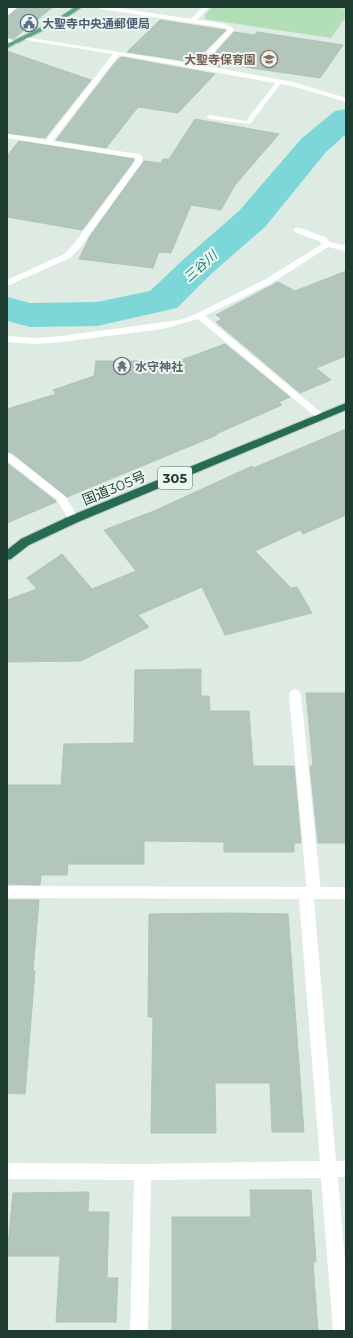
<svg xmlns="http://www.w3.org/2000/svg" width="353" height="1338" viewBox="0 0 353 1338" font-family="Montserrat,'Noto Sans JP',sans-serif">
	<rect width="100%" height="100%" fill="#ddebe3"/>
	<!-- green -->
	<path fill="#b3dfb8" d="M212 7H332L346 9V17L331 38 205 19V15Z"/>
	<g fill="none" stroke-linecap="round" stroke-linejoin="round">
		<!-- river -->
		<path fill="#7dd7d8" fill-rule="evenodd" d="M346 109V134L326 152 265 227 211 274 177 308 97 326 30 327 7 321V297L30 303 97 302 150 291 185 258 239 211 302 138 335 111Z"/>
	</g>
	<!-- building -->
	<path fill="#b2c6bb" stroke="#afc5b9" d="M19 7H53L13 39 7 37V17Z
		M160 20 225 30H226L194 62 127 52Z
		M234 32 255 35 257 32 343 45 320 78 224 64 221 67 205 64Z
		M7 51 91 80 45 138 7 133Z
		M121 57 215 74 178 113 138 107 106 148 56 140 114 64Z
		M195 119 279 134 235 185 221 210 191 205 171 253 159 252 153 268 79 259 90 236 144 161 161 163 163 159H169Z
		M19 141 134 159V161L82 230 7 217V156Z
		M346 271V356L316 368 331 380 300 393 216 322 222 319 216 315 278 282 295 291Z
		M225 344 290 397 279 402 282 405 216 434 217 435 67 497 12 453 7 452V409L56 394 53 390 94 376 96 361H149L148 372Z
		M346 429V515L303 534 300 530 255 551 291 588 297 587 312 613 225 635 202 587 138 615 149 627 81 661 7 662V600L37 589 27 578 62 554 92 589 136 571 104 530 154 511 252 466 253 468 258 466Z
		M7 463 56 501V502L7 523Z
		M201 669V696H209L210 711H249L253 766H294L301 843H294V852H224V842L144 841V864H68L67 875H41L40 885 7 884V785H61L64 744 134 743 135 670Z
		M306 693H346V843H318L310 766H313Z
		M7 900H39L33 971H35L25 1094 7 1093Z
		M227 913 288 914 304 1132H272L270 1083H215L216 1133H151L153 1017H148L149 914Z
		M250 1190H311L316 1262H313L318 1331H172V1217H251Z
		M89 1192 88 1212H109L107 1278H118L116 1322H56L60 1256H7L13 1193Z"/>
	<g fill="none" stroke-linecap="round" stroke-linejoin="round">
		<defs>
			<path id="primary" d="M75 7H82L58 23 7 48V44L54 21Z"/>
			<path id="highway" d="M346 403V410L78 522 29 545 11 559 7 560V550L21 539 70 516Z"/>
		</defs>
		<!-- primary casing -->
		<use href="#primary" stroke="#c0c8c5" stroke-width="2"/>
		<!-- highway casing -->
		<use href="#highway" stroke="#c0c8c5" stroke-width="2"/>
		<!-- lane -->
		<path fill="#fff" fill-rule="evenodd" d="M277 81 282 82 250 124 210 119 206 117 210 115 246 121Z
			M295 689 299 691 301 694 321 893 319 897 314 899 309 897 307 893 289 694 291 691Z"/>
		<!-- street -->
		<path fill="#fff" fill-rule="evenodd" d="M11 7H18L7 16V11Z
			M98 7H113L191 19 203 7H209L197 20C206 21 230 22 234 30L202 65 293 82 346 98V102L292 86 119 55 53 141 138 154 142 156 143 161 79 249 70 258 7 286V280L64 254 73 245 135 161V158L7 138V134L46 140 113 54 26 40 23 38 24 37 195 64 228 30 224 28 101 9Z
			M7 38 17 42 18 43 15 45 7 42Z
			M294 228H300L325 237 330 242 346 246V251L328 247 272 283 205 316 324 415 326 417 324 419H318L198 319 162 329 61 342 36 344 7 342V336L36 338 61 336 180 320 196 314 266 279 322 244 319 241 294 232Z
			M7 453 11 454 65 496 79 519 78 522H70L57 500 7 461Z
			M7 886 346 887V899H314L336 1161H346V1177H338L346 1273V1331H333L321 1178 151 1180 148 1331H130L134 1180 7 1179V1163L143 1164 320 1161 299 899 7 898Z"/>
		<!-- primary -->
		<use href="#primary" fill="#5ca689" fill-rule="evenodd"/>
		<!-- highway -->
		<use href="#highway" fill="#256c53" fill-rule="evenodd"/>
	</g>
	<!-- icons -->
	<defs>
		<symbol id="civic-ring" viewBox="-11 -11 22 22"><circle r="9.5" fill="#edf7f1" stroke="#5c6f8a" stroke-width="1.5"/><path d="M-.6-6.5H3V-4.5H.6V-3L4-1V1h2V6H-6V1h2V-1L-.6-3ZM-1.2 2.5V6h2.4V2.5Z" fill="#5c6f8a"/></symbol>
		<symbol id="school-ring" viewBox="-11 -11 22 22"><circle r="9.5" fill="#edf7f1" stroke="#8d6e63" stroke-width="1.5"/><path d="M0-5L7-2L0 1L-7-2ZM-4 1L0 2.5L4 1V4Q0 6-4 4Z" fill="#8d6e63"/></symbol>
		<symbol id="temple-ring" viewBox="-11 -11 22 22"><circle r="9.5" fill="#edf7f1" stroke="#6b7280" stroke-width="1.5"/><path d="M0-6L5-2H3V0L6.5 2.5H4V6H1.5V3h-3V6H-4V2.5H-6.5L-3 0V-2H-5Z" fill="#6b7280"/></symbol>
	</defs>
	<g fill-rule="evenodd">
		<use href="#civic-ring" x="19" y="13" width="20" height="20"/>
		<use href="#school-ring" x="259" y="49" width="20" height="20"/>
		<use href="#temple-ring" x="112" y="356" width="20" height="20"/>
	</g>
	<g text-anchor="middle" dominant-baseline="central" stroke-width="4" stroke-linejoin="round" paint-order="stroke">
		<!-- far-service labels -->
		<g font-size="12" font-weight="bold" fill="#4e5e75" stroke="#edf7f1" text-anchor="start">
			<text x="42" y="23">大聖寺中央通郵便局</text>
		</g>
		<!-- far-education labels -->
		<g font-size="12" font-weight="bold" fill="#785e54" stroke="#edf7f1" text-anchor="end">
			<text x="256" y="59">大聖寺保育園</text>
		</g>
		<!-- far-worship labels -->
		<g font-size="12" font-weight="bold" fill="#5b616d" stroke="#edf7f1" text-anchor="start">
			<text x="135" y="366">水守神社</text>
		</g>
		<!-- far-water labels -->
		<g font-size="13" font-style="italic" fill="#117c7e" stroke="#edf7f1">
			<text transform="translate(200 266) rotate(-42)">三谷川</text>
		</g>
		<!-- shield labels -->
		<rect fill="#edf7f1" stroke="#5b7469" stroke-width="1" x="158" y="467" width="34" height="22" rx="3"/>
		<g font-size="13" font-weight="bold" fill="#1d3c2f">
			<text x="175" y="478">305</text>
		</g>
		<!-- street labels -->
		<g font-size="14" fill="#1d3c2f" stroke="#edf7f1">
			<text transform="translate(114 488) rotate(-22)">国道305号</text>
		</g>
	</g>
	<!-- border -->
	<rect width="353" height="1338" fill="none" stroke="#1d3c2f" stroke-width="16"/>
</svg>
